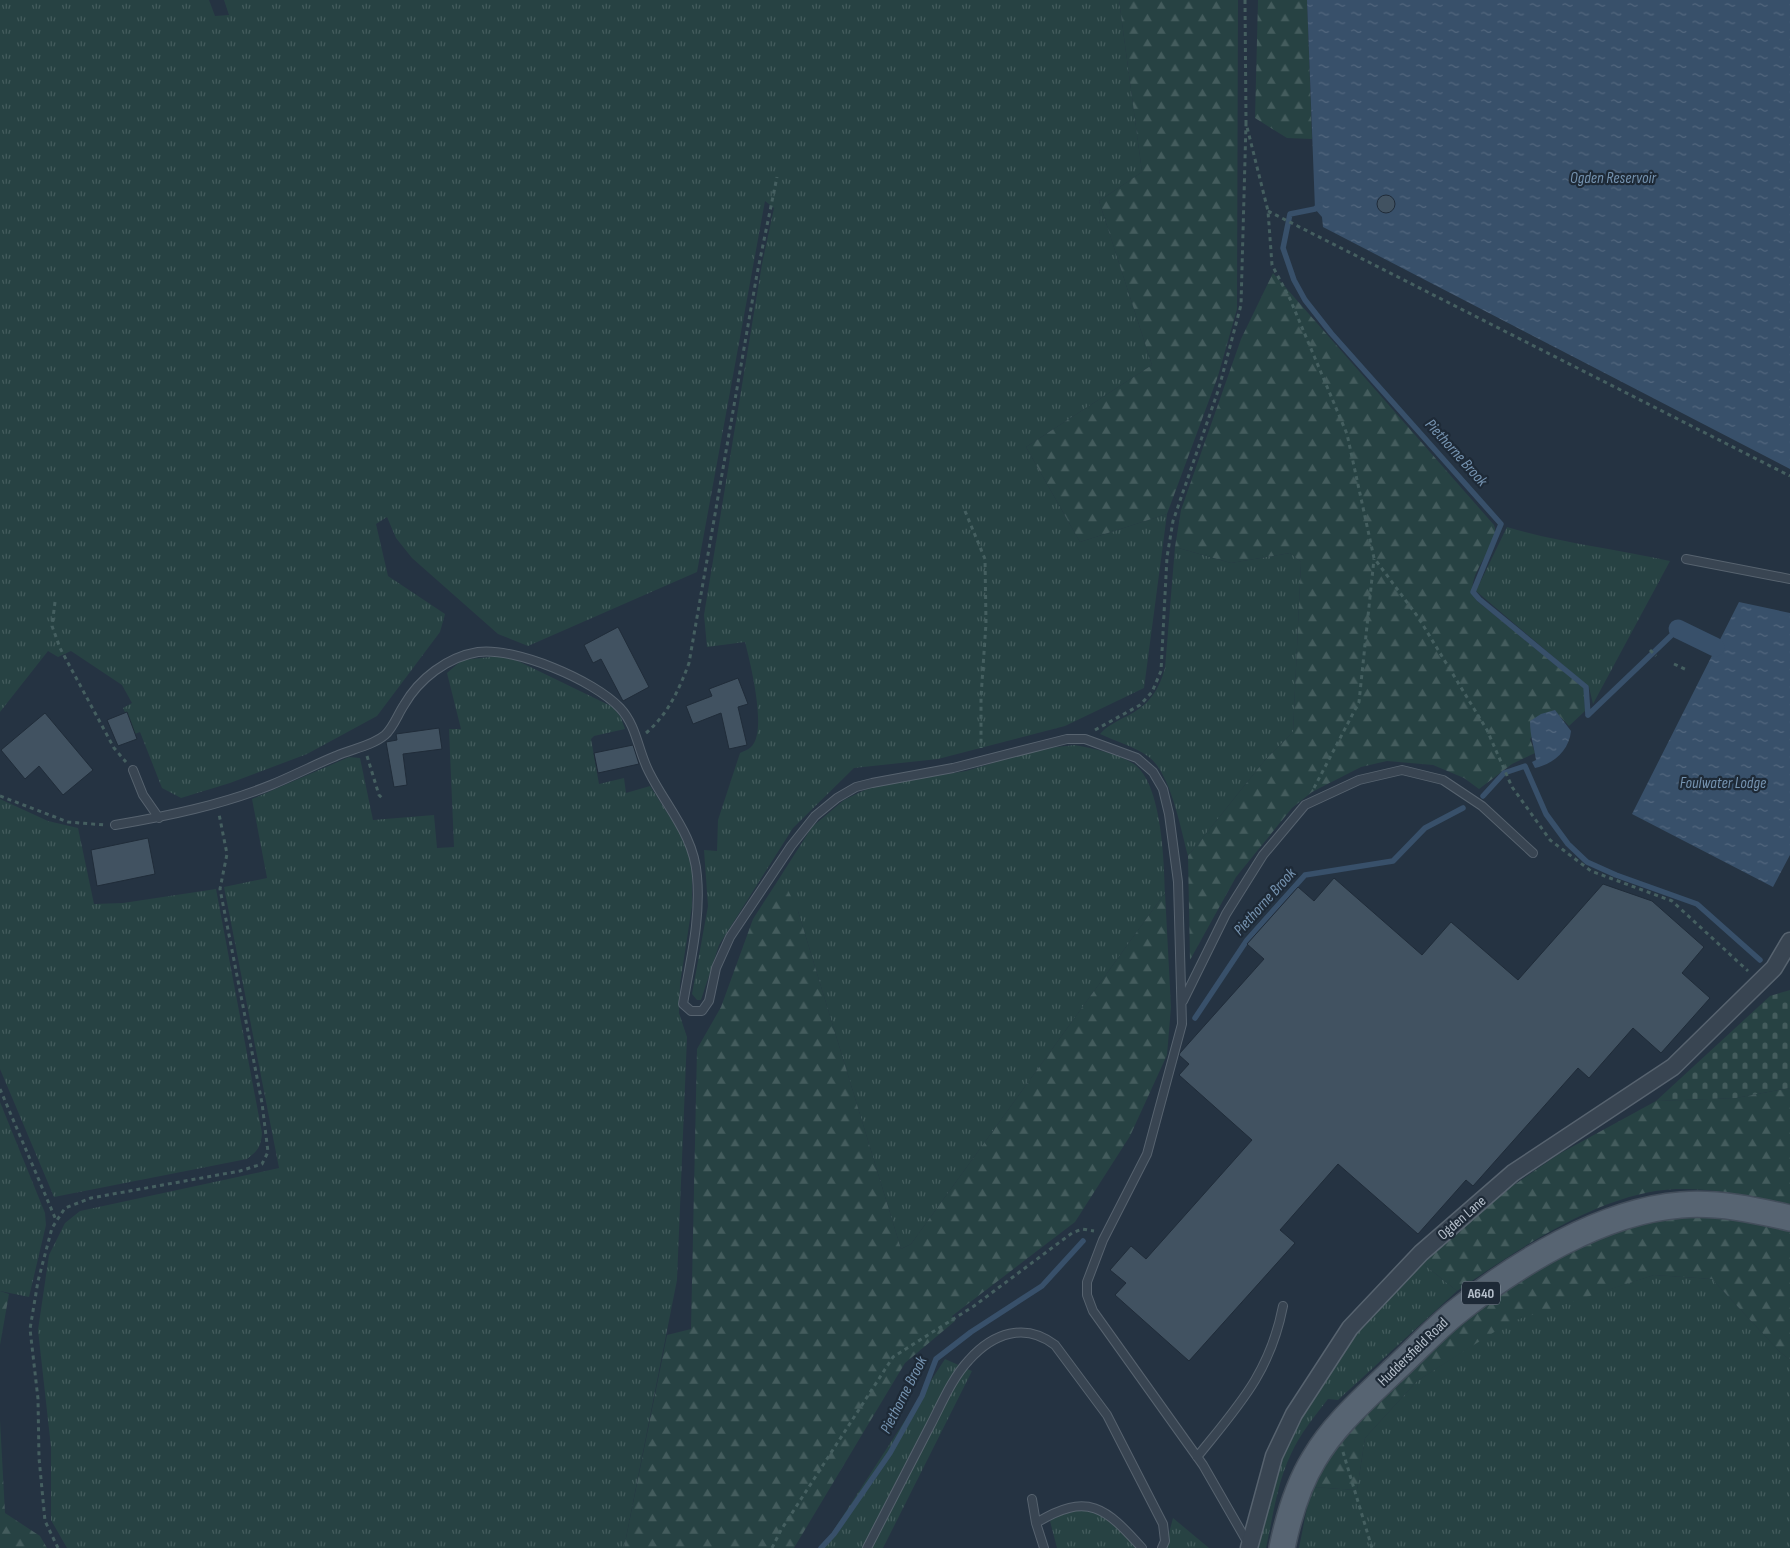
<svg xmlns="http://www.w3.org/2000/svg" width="1790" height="1548" viewBox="0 0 1790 1548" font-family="'Sofia Sans Condensed',sans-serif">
	<defs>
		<pattern id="grass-tufts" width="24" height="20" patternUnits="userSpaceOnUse" patternTransform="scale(1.25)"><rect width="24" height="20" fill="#274243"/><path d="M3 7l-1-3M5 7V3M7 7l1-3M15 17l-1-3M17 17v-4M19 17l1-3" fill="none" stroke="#445c5d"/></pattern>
		<pattern id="forest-firs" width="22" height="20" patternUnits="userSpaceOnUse" patternTransform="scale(1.25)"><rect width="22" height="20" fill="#274243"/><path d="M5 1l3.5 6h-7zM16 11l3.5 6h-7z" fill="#445c5d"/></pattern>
		<pattern id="cemetery-stones" width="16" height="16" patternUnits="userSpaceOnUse" patternTransform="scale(1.25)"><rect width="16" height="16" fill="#274243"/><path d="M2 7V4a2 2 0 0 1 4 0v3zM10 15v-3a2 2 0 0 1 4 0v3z" fill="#445c5d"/></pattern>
		<pattern id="water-ripples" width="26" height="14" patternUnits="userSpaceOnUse" patternTransform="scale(1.25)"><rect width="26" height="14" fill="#38506a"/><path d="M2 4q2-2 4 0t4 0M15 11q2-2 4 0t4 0" fill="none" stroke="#53677e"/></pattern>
	</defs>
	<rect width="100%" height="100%" fill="#253342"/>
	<!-- grass -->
	<path fill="url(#grass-tufts)" d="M0 0H209L215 16 229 15 224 0H1119L1142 172 1099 201 1152 365 1026 447 1080 542 1167 514 1144 688 1065 726 938 759 854 768 793 828 719 945 701 1000H697L692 994 708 906 704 850 717 851 718 820 740 753C743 751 748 750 751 747 768 732 750 662 745 642L707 647 704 615 762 264 774 208 765 201 697 572 528 646 498 634 412 558 396 538 387 517 376 524 388 576 445 614 440 632 377 716 307 754 230 783 181 798 162 788 140 732 135 734 123 708 132 703 122 685 71 651 58 657 48 651 0 712Z
		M1507 527C1560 543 1616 549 1670 561L1593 704 1589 687 1476 591Z
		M1175 547 1231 563 1290 553 1301 562 1293 732 1265 760 1188 856C1181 830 1171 774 1149 757 1136 747 1115 741 1100 734 1107 726 1114 723 1123 718 1147 707 1158 693 1165 668Z
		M500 656 518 661 613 707 621 718 625 729 594 736 591 739 599 784 624 778 626 793 650 786 684 839 692 868V906L680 984 679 1013 687 1037 677 1280 624 1548H67L51 1520V1447L38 1330 49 1255 65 1223 80 1211 279 1168 224 887 267 878 252 799 349 757 360 758 373 820 434 815 437 848 454 847 449 729H461L447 673 462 660Z
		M1075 745C1094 749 1117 753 1134 764 1162 784 1164 861 1165 893L911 1244 901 1249 798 911 775 885 812 827 844 800 873 786 966 771 1039 749Z
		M0 799 48 821 78 828 94 904 123 903 216 889 262 1133C261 1146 258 1151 247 1159L54 1197 0 1069Z
		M0 1102 45 1213 46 1225 29 1297 0 1291Z
		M1421 1262 1457 1291 1338 1400 1328 1399C1314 1417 1300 1434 1291 1454 1277 1483 1273 1517 1266 1548H1257L1282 1450 1309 1401 1380 1302Z
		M1654 1275 1712 1279 1779 1351 1790 1360V1548H1299L1311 1487 1357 1490 1365 1438 1417 1381 1510 1321Z
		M945 1359 972 1371 883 1548H822Z
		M1076 1509C1107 1513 1117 1527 1138 1548H1057L1050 1521 1066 1511Z
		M1173 1518 1209 1548H1165Z"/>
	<!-- forest -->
	<path fill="url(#forest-firs)" d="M1119 0H1238L1237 309 1218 376 1167 514 1080 542 1026 447 1152 365 1099 201 1142 172Z
		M1258 0H1307L1312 139 1287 138 1255 118Z
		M1273 273 1494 525C1503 546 1459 576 1477 601L1584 688 1585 711 1569 726 1554 710 1530 739 1535 753 1512 764 1479 789 1464 778 1433 765 1387 761 1361 767 1312 792 1292 808 1236 877 1190 960 1188 856 1265 760 1293 732 1301 562 1290 553 1231 563 1175 547 1181 510 1241 339Z
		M775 885 787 888 798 911 901 1249 911 1244 1165 893 1171 1007 1167 1055 1130 1136 1075 1222 952 1316 955 1321 905 1363 794 1548H624L667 1335 691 1329 697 1049 721 1007 753 919Z
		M1790 1088V1204C1753 1196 1714 1188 1676 1189 1601 1192 1517 1250 1457 1291L1421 1262 1508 1189 1559 1154 1656 1101 1736 1098Z
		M1698 1212 1755 1217 1790 1230V1360L1779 1351 1712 1279 1654 1275 1510 1322 1417 1381 1365 1438 1357 1490 1311 1487 1323 1462 1368 1399 1527 1271 1643 1218Z
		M0 1291 9 1294 0 1345Z
		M0 1420 5 1513 40 1536 47 1548H0Z"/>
	<!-- cemetery -->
	<path fill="url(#cemetery-stones)" d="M1790 990V1088L1736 1098 1656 1101 1770 996Z"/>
	<!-- water -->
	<path fill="url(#water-ripples)" d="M1307 0H1790V469L1323 227 1322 217 1315 209Z
		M1739 602 1790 613V855L1773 887 1632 814Z
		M1555 710 1571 731C1569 751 1553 764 1535 768L1532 762 1536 760C1534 746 1530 736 1530 721L1541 714Z"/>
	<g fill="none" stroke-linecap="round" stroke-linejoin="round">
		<!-- stream -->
		<path stroke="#38506a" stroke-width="5.5" d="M1320 205 1315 209 1290 214 1283 248 1294 280 1305 300 1331 333 1501 524 1473 592 1479 599 1586 687 1588 715
			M1588 715 1678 629
			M1483 796 1504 773 1525 766 1546 814 1568 844 1587 862 1616 875 1697 904 1760 960
			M1195 1018 1247 940 1305 875 1393 861 1425 828 1463 808
			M821 1548 834 1534 890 1453 922 1396 936 1359 971 1332 1042 1286 1083 1241"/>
		<!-- canal -->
		<path stroke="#38506a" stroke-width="19" d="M1678 629 1715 647"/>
	</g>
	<!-- building -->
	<path fill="#415261" stroke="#202c39" d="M1377 204a9 9 0 1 1 18 0a9 9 0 1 1-18 0Z
		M618 627 649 687 623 701 601 659 593 663 584 645Z
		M738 678 748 704 738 707 747 745 729 749 721 713 693 724 686 706 712 696 709 689Z
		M127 712 137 739 118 746 107 720Z
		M45 713 93 770 63 795 39 766 25 779 1 750Z
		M439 728 442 749 403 754 407 785 394 787 386 742 397 740 396 734Z
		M633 745 639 764 598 773 594 753Z
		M148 838 155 874 97 886 91 850Z
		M1334 878 1422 955 1451 922 1518 980 1603 884 1652 901 1704 947 1682 973 1710 998 1661 1053 1633 1028 1589 1078 1578 1068 1473 1186 1466 1180 1418 1234 1338 1164 1280 1230 1295 1243 1189 1361 1115 1295 1126 1283 1110 1270 1131 1246 1146 1259 1252 1140 1179 1075 1189 1064 1179 1055 1180 1053 1264 959 1247 944 1298 887 1314 901Z"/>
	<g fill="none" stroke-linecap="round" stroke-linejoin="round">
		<defs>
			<path id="service" d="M1686 559 1790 579
				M133 770 143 795 159 818
				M115 825C168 816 221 805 271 785 293 776 314 765 336 756 351 749 372 746 385 735 393 728 398 714 404 705 419 679 447 657 478 652 515 647 594 680 620 708 637 726 638 751 649 772 667 808 694 835 697 876 701 919 690 962 683 1004L691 1011H702L709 1001 716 968 730 937 791 846 815 816 837 798 856 787 872 783 953 768 1067 739H1085L1137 758 1153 772 1163 789 1169 814 1178 882 1182 1024 1147 1154 1103 1240 1087 1282V1295L1093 1311 1203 1465 1249 1545
				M1183 1001 1226 914 1263 855 1305 805 1359 780 1402 770 1443 780 1482 806 1533 853
				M1197 1457C1238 1406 1270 1373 1283 1306
				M1032 1499 1036 1523 1044 1548
				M1036 1523C1088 1491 1106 1508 1142 1548
				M867 1548C888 1507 909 1467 930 1426 941 1405 952 1378 969 1360 993 1333 1025 1322 1055 1345L1107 1415 1163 1524 1165 1541 1162 1548"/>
			<path id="minor" d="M1249 1548 1274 1456 1294 1414 1350 1328 1421 1253 1513 1173 1673 1067 1774 968 1790 941"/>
			<path id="primary" d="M1282 1548C1288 1519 1298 1485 1314 1459 1334 1425 1363 1400 1392 1372 1413 1353 1433 1331 1455 1313 1516 1264 1602 1211 1681 1205 1718 1202 1755 1210 1790 1218"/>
		</defs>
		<!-- service casing -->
		<use href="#service" stroke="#57636f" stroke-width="10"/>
		<!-- minor casing -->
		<use href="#minor" stroke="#57636f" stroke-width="19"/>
		<!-- primary casing -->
		<use href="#primary" stroke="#434e5b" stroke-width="28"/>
		<!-- path -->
		<path stroke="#455f60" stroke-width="3" stroke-dasharray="4 4" stroke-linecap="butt" d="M1245 0 1246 123 1268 211 1272 265 1290 299 1347 434 1374 558 1418 617 1487 730 1512 787 1550 840 1591 871 1672 901 1748 971
			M1268 211 1790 476
			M965 511 985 559 986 623 981 697V748
			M55 602 52 626 60 648 114 748 126 762
			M1650 650 1656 656
			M1674 664 1687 670
			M1095 730 1140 705 1152 692 1161 671 1167 557 1173 521 1219 388 1241 305 1246 123
			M646 733C668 714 679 690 689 663L757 274 777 177
			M367 756 379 795 383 799
			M1314 788 1359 702 1374 559
			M0 796 68 822 105 825
			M0 1089 56 1220
			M1343 1452 1372 1548
			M58 1548 45 1521 39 1458 38 1399 30 1329 38 1281 52 1228 65 1208 91 1198 240 1171 262 1164 268 1152 262 1103 220 889 227 854 219 814
			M772 1548 781 1530 893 1357 974 1306 1072 1233 1082 1229 1094 1231"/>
		<!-- service -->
		<use href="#service" stroke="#394552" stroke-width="8"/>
		<!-- minor -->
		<use href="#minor" stroke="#394552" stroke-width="16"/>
		<!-- primary -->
		<use href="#primary" stroke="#576472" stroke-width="25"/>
	</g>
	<g text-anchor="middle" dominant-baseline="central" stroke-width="4.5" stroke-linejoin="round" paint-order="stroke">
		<!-- shield labels -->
		<rect fill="#1e2a37" stroke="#88939f" stroke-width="1" x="1462" y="1281.5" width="38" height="23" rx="4"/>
		<g font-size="14" font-weight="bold" fill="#b6c0cc">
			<text x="1481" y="1293">A640</text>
		</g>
		<!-- street labels -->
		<g font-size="15" fill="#b6c0cc" stroke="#1e2a37">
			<text transform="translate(1462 1218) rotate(-41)">Ogden Lane</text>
			<text transform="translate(1413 1352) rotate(-44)">Huddersfield Road</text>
		</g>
		<!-- water labels -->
		<g font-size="16" font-style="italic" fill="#7593b0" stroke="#1e2a37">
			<text x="1613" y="178">Ogden Reservoir</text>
			<text transform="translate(1456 453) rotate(48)">Piethorne Brook</text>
			<text x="1723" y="783">Foulwater Lodge</text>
			<text transform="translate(1265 902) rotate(-48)">Piethorne Brook</text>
			<text transform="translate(904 1395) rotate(-63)">Piethorne Brook</text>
		</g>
	</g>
</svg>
